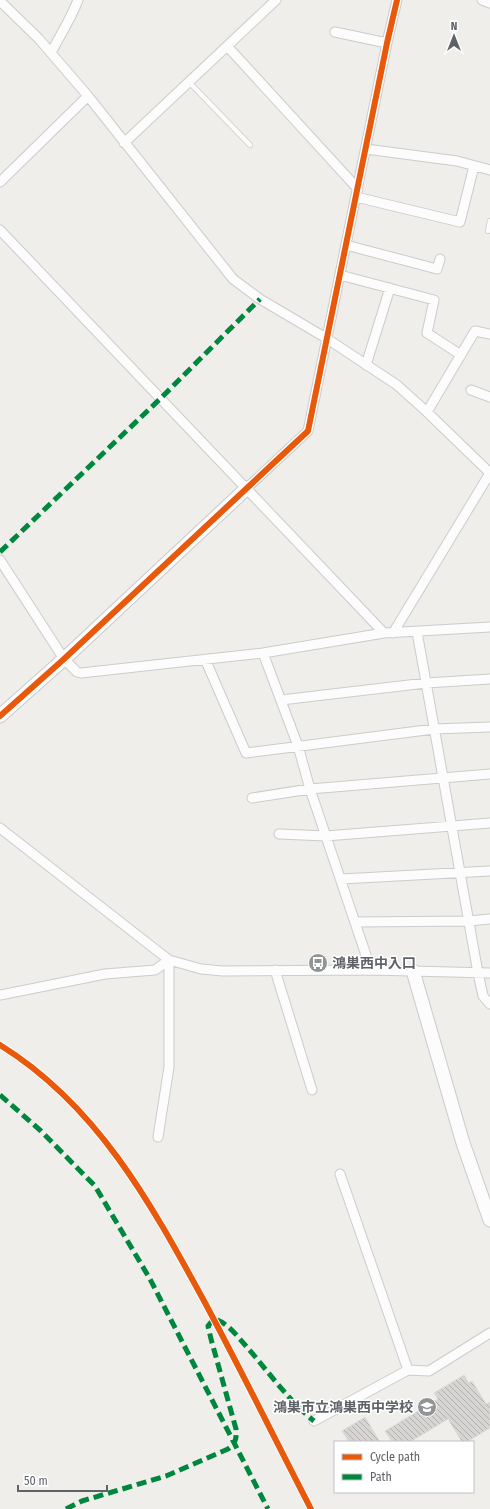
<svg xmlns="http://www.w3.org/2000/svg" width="490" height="1509" viewBox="0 0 490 1509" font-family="'Fira Sans Condensed','Noto Sans JP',sans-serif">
	<defs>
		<pattern id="building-back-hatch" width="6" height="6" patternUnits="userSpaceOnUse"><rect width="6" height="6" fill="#d6d5d3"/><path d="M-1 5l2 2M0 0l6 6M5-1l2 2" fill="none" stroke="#b1b0af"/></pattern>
	</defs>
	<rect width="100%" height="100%" fill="#efeeea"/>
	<!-- building -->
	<path fill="url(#building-back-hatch)" stroke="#deddd9" d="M464 1375 469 1383 472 1381 486 1404 490 1402V1428L467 1442H462L448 1419 410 1442H392L385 1431 438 1399 434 1393Z
		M365 1417 380 1442H349L342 1431Z"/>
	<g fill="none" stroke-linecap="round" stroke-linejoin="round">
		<defs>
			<path id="lane" d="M189 82 250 145
				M488 231 490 221"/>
			<path id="street" d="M482 0 490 3
				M0 1 39 39 88 96 233 279 260 299 326 338 397 385 427 412 490 473
				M335 32 387 43
				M227 46 358 189
				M51 53C60 35 71 19 78 0
				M124 143 276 0
				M366 149 457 161 490 170
				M0 182 88 96
				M356 197 460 222 474 166
				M0 230 384 633
				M346 245 437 269 440 259
				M340 275 434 300 427 333 461 355
				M366 365 390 288
				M471 390 490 397
				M427 412 475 331 490 334
				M247 488 308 431 387 43 397 0
				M0 560 64 659 77 672 81 673 263 653 384 633 490 627
				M417 632 478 973 483 996 490 1004
				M393 633 490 473
				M263 653 298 746 310 789 371 970
				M205 659 246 753 434 729 490 727
				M281 700 426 683 490 679
				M252 798 310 789 490 774
				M0 828 169 960 201 969 223 971 371 970 490 973
				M279 834 326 836 490 823
				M341 879 490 871
				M355 922 469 921 490 919
				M275 970 312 1090
				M0 995 105 974 155 970 169 960
				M158 1137 169 1067V960
				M340 1174 408 1370
				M314 1421 408 1370 429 1371 490 1333"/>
			<path id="secondary" d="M0 716 64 659 247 488
				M413 971 463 1143 490 1220"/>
		</defs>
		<!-- lane casing -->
		<use href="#lane" stroke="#cbcccc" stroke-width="6"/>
		<!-- street casing -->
		<use href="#street" stroke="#cbcccc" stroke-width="11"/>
		<!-- secondary casing -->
		<use href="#secondary" stroke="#cacacb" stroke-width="15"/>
		<!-- lane -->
		<use href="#lane" stroke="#fdfcfc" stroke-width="4.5"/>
		<!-- street -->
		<use href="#street" stroke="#fdfcfc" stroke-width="9"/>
		<!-- secondary -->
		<use href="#secondary" stroke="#fdfcfc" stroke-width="13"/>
		<!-- quiet -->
		<path stroke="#00873e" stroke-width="5" stroke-dasharray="10 5" stroke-linecap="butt" d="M0 552 161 398 260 299
			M0 1095 41 1131 95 1186 150 1279 268 1509
			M66 1509 82 1501 166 1476 228 1449C235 1444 237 1439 236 1429L211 1339 208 1326 214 1319C227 1322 237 1336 246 1346 268 1371 288 1400 314 1421"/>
		<defs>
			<path id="cycleway" d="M0 716 64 659 308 431 387 43 397 0
				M0 1045C97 1105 150 1202 203 1299 240 1368 275 1439 311 1509"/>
		</defs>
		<!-- cycleway casing -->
		<use href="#cycleway" stroke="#fff" stroke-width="8"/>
		<!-- cycleway -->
		<use href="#cycleway" stroke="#e8590c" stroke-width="6"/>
	</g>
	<!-- icons -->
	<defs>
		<symbol id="bus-disc" viewBox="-11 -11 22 22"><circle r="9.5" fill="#919496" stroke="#fff"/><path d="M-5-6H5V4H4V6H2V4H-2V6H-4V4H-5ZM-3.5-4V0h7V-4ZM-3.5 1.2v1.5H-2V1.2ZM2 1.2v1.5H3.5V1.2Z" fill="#fff"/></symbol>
		<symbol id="school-disc" viewBox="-11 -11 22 22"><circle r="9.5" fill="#919496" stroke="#fff"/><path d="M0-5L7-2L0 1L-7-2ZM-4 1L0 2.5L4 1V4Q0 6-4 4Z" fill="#fff"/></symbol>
	</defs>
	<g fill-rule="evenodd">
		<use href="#bus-disc" x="307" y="952" width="22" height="22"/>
		<use href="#school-disc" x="416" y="1396" width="22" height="22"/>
	</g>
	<g text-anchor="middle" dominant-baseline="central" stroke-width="3" stroke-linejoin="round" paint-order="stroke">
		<!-- poi labels -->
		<g font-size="14" font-weight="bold" fill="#5f6368" stroke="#fff" text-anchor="start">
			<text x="332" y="963">鴻巣西中入口</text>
			<text x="413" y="1407" text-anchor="end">鴻巣市立鴻巣西中学校</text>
		</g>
	</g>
	<!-- legend -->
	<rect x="334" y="1441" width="140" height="52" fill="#ffffff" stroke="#bfc1c3"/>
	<rect x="342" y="1454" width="20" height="6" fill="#e8590c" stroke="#bfc1c3"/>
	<text x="370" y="1461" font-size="12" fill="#5f6368">Cycle path</text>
	<rect x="342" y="1474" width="20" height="6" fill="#00873e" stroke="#bfc1c3"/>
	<text x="370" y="1481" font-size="12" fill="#5f6368">Path</text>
	<!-- north arrow -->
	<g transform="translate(454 36)" stroke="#ffffff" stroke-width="3" paint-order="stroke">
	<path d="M0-3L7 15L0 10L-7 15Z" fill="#5f6368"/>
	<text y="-6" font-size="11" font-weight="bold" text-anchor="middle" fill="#5f6368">N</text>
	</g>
	<!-- scale -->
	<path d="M18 1485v6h89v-6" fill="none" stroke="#5f6368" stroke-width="2"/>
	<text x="24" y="1485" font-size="12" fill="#5f6368" stroke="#ffffff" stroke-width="3" paint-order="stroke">50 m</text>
</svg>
